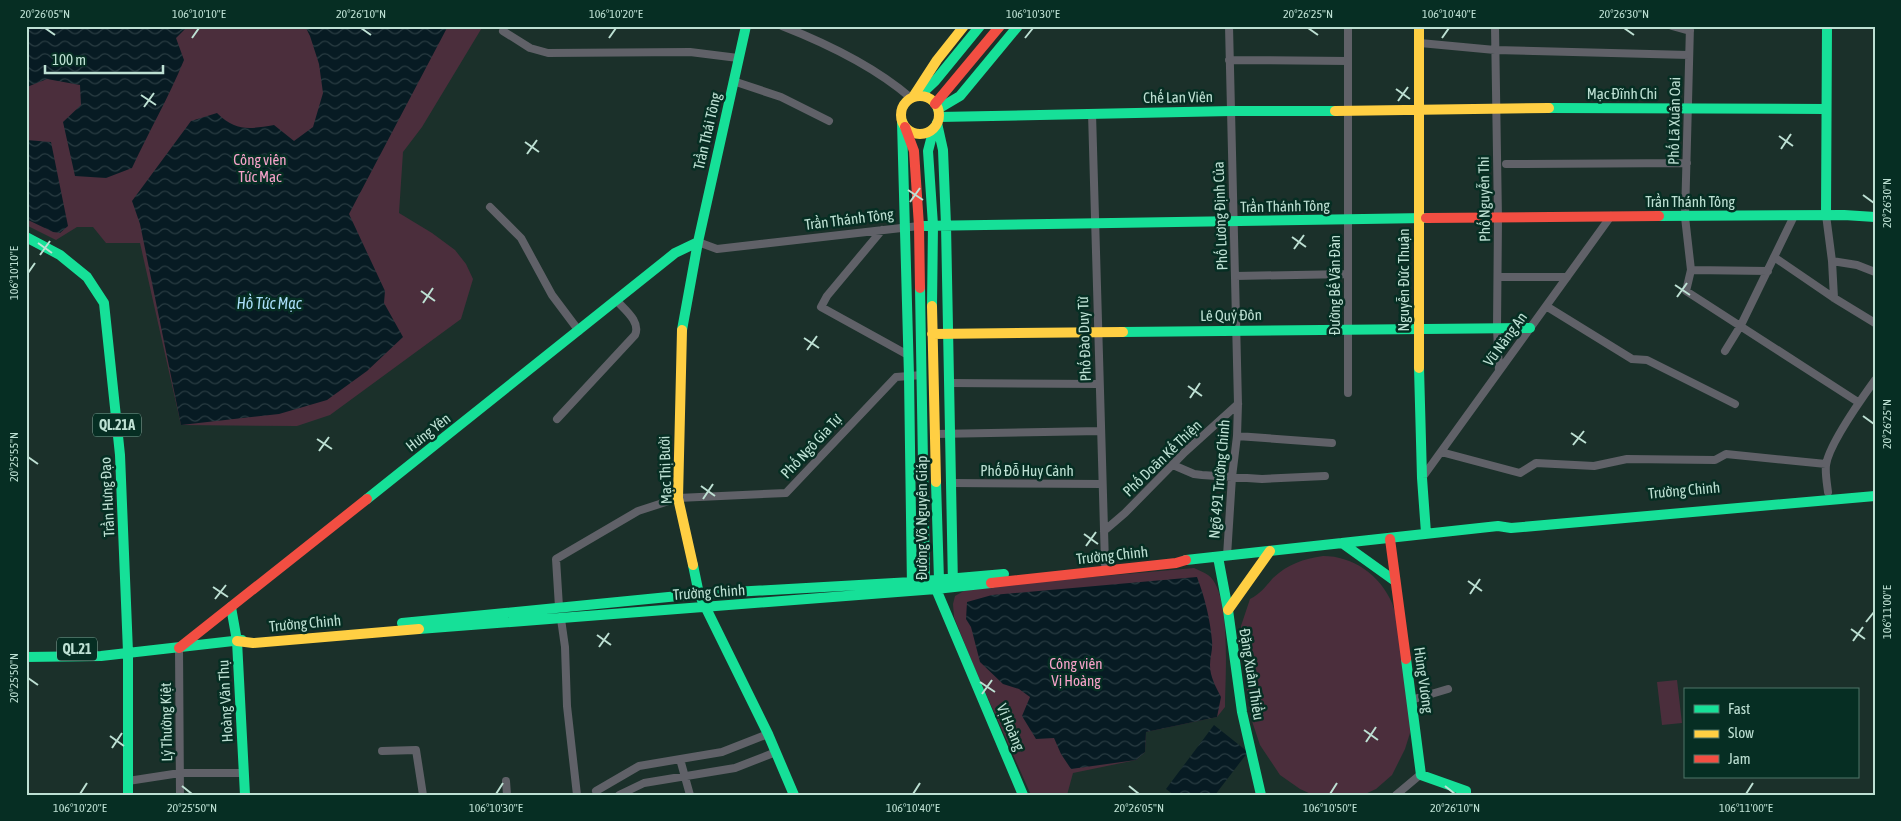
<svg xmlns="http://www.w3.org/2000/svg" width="1901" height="821" viewBox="0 0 1901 821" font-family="'Asap Condensed',sans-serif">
	<defs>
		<pattern id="water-waves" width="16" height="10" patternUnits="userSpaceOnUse" patternTransform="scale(1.25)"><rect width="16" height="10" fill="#071b23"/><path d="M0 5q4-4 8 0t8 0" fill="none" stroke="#293c42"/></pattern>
	</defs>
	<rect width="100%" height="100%" fill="#1b302a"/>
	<!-- green -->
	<path fill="#4b2e3c" d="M26 26H483L422 127 403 152 399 213 432 233 455 250 466 264 473 279 461 319 330 415 297 426 181 425 140 243H106L93 227H77L56 240 26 225Z
		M1323 556C1353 556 1380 575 1392 603 1398 619 1399 636 1402 652 1404 674 1407 696 1410 717V733L1405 749 1392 775 1376 789 1363 795H1313L1300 789 1280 775 1260 745 1251 718 1240 640 1241 626 1250 599C1261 593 1265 587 1273 578 1288 564 1303 559 1323 556Z
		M1194 568C1198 570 1204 572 1208 575 1232 592 1225 679 1225 707L1217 717 1146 732 1145 752 1136 760 1073 773 1067 795H1031L974 667 954 617 953 604 955 596 969 588Z
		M1677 680 1682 723 1662 725 1657 682Z"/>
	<!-- water -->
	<path fill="url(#water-waves)" d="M26 26H188L176 38 184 60C169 97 149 131 132 168L106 178 75 176 63 122 81 105 80 85 47 79 27 87 26 89Z
		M305 26H448L349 214 385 291 384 303 403 337 367 371 327 400 279 414 181 425 140 224 132 201 191 121 217 113C236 132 250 129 274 125L294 141 313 127 323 93 319 64 310 36Z
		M26 140 51 142 68 226 60 233 53 232 26 219Z
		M1197 577C1205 598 1210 619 1212 641 1213 649 1210 657 1210 665 1210 677 1216 687 1221 697L1217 717 1146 732 1145 752 1136 760 1071 769 1061 754 1054 738 1036 739 1022 716 1030 697 1019 689 1003 684 980 662 971 627 966 619 967 602 992 595Z
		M1214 725 1248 752 1215 795H1174L1166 789Z"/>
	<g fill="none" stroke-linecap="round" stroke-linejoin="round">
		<!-- street -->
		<path stroke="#606168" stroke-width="8" d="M782 26C828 44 874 66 911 98
			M1495 26 1498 219 1497 328 1499 371
			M1672 26 1690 31
			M1690 26 1685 217 1691 270 1768 271
			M503 31 530 48 548 53 690 52 738 58
			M1420 43 1495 50 1689 55
			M1229 60 1348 61
			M733 81 781 97 829 121
			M1092 113 1105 564
			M1506 164 1687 163
			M490 207 521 238 552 295 579 331
			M1826 215 1832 261 1834 298
			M882 230 827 296 821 307 908 355
			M698 242 717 249 919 226
			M1774 257 1834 298 1875 323
			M1832 261 1857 265 1875 272
			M1691 270 1686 291 1858 402
			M1235 276 1348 274
			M1498 277H1567
			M1546 306 1632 359 1647 360 1735 404
			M1725 351 1741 325 1794 216
			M950 383 1099 384
			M1348 393V26
			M557 419 635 335C641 322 625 310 617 301
			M935 434 1101 431
			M1237 436 1332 443
			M1441 452 1520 473 1536 463 1594 466 1627 459 1715 460 1726 454 1826 464
			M1173 465 1194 474 1202 475 1262 479 1325 476
			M1422 478 1611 216
			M951 483 1102 484
			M1828 492C1827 484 1825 473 1826 465 1829 444 1862 398 1875 380
			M1104 531 1125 513 1185 452 1238 404
			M1227 556 1232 477 1237 436 1238 404 1229 26
			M559 607 556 559 638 511 678 498 786 493 896 377 922 375
			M561 619 565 647 567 706 577 795
			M179 648 180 795
			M1411 700 1448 689
			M382 751 416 750 423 795
			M680 759 690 795
			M128 781 180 773H244
			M506 781 507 795
			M596 791 639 766 722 752 768 734
			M619 795 644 783 735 768 776 752
			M1396 795 1421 774"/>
		<!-- fast -->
		<path stroke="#16e098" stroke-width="10" d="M919 96 935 81 980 26
			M1549 108 1826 109
			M938 109 960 96 1018 26
			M939 117 1231 111H1335
			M902 122 909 376 912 588
			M937 123 943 150 946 225 953 586
			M1826 215 1827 26
			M1659 216 1844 215 1875 217
			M919 226 1426 218
			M26 237 60 255 87 277 104 303 120 455 128 652V795
			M920 288 925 580 936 589 939 580 936 482
			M932 306 933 225 928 151 934 128
			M682 330 698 242 746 26
			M1123 332 1530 328
			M1419 368 1422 478 1426 533
			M367 499 675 253 698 242
			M1342 543 1395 581
			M1218 557 1228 610 1242 712 1261 795
			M1186 560 1498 526 1511 528 1875 496
			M693 565 699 594 768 734 794 795
			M936 589 1023 795
			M231 607 237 641 245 795
			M402 623 699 594 912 582 1004 574
			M419 629 936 589 991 583
			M26 657 101 656 242 640
			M1406 659 1421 775 1466 791V795"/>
		<!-- slow -->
		<path stroke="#ffcf43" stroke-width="10" d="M1419 26V368
			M901 115a19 19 0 1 1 38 0a19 19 0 1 1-38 0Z
			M913 97 937 60 964 26
			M1335 111 1549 108
			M932 306 936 482
			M682 330 678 498 693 565
			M932 334 1123 332
			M1228 610 1270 551
			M237 641 253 643 419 629"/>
		<!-- jam -->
		<path stroke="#f24e42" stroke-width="10" d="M935 104 1000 26
			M905 127 914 151 919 226 920 288
			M1426 218 1659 216
			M1390 539 1406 659
			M991 583 1176 563 1186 560
			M179 648 367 499"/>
	</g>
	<!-- ticks -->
	<path fill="none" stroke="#bde0d3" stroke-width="2" d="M45 28 55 35M361 28 371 35M1308 28 1318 35M1624 28 1634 35M192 38 199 28M609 38 616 28M1025 38 1033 28M1442 38 1449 28M1396 89 1410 99M141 95 156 105M1398 101 1408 87M144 107 154 93M1779 136 1793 146M525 142 539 152M1781 149 1791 134M527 154 537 140M908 190 923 200M1863 195 1874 203M910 202 920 188M1292 237 1306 247M38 243 52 253M1294 249 1304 235M40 255 50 241M28 273 35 263M1675 285 1690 295M421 291 435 301M1677 297 1687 283M423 303 433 288M804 338 819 348M807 350 817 336M1188 386 1202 396M1190 398 1200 383M1863 416 1874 424M1571 433 1586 443M317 439 332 449M1573 445 1584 431M319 451 329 437M28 457 38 464M701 486 715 496M703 499 713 484M1084 534 1098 544M1086 546 1096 532M1468 581 1482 591M213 587 228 597M1470 594 1480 579M215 599 226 585M1866 622 1874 612M1851 629 1865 639M597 635 611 645M1853 641 1863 627M599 647 609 633M28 678 38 685M980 682 995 692M982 694 992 680M1364 730 1378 740M110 736 124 746M1366 742 1376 727M112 748 122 733M182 786 192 794M1129 786 1139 794M1445 786 1455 794M80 794 87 783M496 794 503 783M913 794 920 783M1330 794 1337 783M1746 794 1753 783"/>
	<g text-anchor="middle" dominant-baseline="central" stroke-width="5" stroke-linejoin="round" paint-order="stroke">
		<!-- shield labels -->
		<g fill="#062e23" stroke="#86ab9e" stroke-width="1">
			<rect x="93" y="413.5" width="48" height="23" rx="4"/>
			<rect x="57" y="637.5" width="40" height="23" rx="4"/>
		</g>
		<g font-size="14" font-weight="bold" fill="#bde0d3">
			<text x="117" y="425">QL.21A</text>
			<text x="77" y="649">QL.21</text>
		</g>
		<!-- street labels -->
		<g font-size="15" fill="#bde0d3" stroke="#062e23">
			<text x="1622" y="93">Mạc Đĩnh Chi</text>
			<text transform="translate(1178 97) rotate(-1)">Chế Lan Viên</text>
			<text transform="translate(1674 121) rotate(-89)">Phố Lã Xuân Oai</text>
			<text transform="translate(707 131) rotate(-77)">Trần Thái Tông</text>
			<text transform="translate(1484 199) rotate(-91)">Phố Nguyễn Thi</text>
			<text x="1690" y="201">Trần Thánh Tông</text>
			<text transform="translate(1285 206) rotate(-1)">Trần Thánh Tông</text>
			<text transform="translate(1220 216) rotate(-92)">Phố Lương Định Của</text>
			<text transform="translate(849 219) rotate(-7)">Trần Thánh Tông</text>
			<text transform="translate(1403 280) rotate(-90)">Nguyễn Đức Thuận</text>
			<text transform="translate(1334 285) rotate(-90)">Đường Bế Văn Đàn</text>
			<text transform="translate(1231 315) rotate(-1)">Lê Quý Đôn</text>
			<text transform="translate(1084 339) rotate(-92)">Phố Đào Duy Từ</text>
			<text transform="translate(1505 339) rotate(-54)">Vũ Năng An</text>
			<text transform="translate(428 432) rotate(-38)">Hưng Yên</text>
			<text transform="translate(811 446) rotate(-47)">Phố Ngô Gia Tự</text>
			<text transform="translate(1162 458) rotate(-44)">Phố Doãn Kế Thiện</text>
			<text transform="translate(665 470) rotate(-92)">Mạc Thị Bưởi</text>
			<text x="1027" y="470">Phố Đỗ Huy Cảnh</text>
			<text transform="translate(1219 479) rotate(-85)">Ngõ 491 Trường Chinh</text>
			<text transform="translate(1684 490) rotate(-5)">Trường Chinh</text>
			<text transform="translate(107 497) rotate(-93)">Trần Hưng Đạo</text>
			<text transform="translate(921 518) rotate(-90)">Đường Võ Nguyên Giáp</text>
			<text transform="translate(1112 555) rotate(-6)">Trường Chinh</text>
			<text transform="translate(709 592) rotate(-4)">Trường Chinh</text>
			<text transform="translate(305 623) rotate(-5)">Trường Chinh</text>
			<text transform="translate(1252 674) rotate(81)">Đặng Xuân Thiều</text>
			<text transform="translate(1424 680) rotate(82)">Hùng Vương</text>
			<text transform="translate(225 701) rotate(-93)">Hoàng Văn Thụ</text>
			<text transform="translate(166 722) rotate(-91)">Lý Thường Kiệt</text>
			<text transform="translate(1011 727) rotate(67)">Vị Hoàng</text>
		</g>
		<!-- park labels -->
		<g font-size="15" fill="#f7a3ca" stroke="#062e23">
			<text x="260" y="159">Công viên<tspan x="260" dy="17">Tức Mạc</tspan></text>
			<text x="1076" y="663">Công viên<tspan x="1076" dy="17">Vị Hoàng</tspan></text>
		</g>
		<!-- water labels -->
		<g font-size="16" font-style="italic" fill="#aadffa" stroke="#062e23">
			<text x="269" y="303">Hồ Tức Mạc</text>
		</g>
	</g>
	<!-- border -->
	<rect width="1901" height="821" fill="none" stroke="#062e23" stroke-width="55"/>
	<!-- legend -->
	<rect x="1684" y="688" width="175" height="90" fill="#062e23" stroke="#4f7569"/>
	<rect x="1694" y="705" width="25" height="8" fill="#16e098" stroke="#4f7569"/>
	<text x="1728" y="714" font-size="15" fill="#bde0d3">Fast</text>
	<rect x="1694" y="730" width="25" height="8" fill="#ffcf43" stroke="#4f7569"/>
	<text x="1728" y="738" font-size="15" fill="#bde0d3">Slow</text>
	<rect x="1694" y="755" width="25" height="8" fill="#f24e42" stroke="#4f7569"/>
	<text x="1728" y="764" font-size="15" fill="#bde0d3">Jam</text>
	<!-- scale -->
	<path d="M45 65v8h118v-8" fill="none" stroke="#bde0d3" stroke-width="2.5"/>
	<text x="52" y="65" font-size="15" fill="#bde0d3" stroke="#062e23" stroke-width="4" paint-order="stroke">100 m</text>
	<rect x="28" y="28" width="1846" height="766" fill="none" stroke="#bde0d3" stroke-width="2"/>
	<g font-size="12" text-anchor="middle" fill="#bde0d3">
		<text x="45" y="18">20°26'05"N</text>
		<text x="199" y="18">106°10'10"E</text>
		<text x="361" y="18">20°26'10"N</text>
		<text x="616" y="18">106°10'20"E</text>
		<text x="1033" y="18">106°10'30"E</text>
		<text x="1308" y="18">20°26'25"N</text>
		<text x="1449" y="18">106°10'40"E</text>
		<text x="1624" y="18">20°26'30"N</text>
		<text transform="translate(1887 203) rotate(-90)" y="4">20°26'30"N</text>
		<text transform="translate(14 273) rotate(-90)" y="4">106°10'10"E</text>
		<text transform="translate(1887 424) rotate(-90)" y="4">20°26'25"N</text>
		<text transform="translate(14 457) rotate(-90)" y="4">20°25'55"N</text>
		<text transform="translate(1887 612) rotate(-90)" y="4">106°11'00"E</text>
		<text transform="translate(14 678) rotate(-90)" y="4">20°25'50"N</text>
		<text x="80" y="812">106°10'20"E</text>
		<text x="192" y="812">20°25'50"N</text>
		<text x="496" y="812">106°10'30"E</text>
		<text x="913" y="812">106°10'40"E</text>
		<text x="1139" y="812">20°26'05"N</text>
		<text x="1330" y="812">106°10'50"E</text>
		<text x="1455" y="812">20°26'10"N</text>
		<text x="1746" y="812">106°11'00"E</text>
	</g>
</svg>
